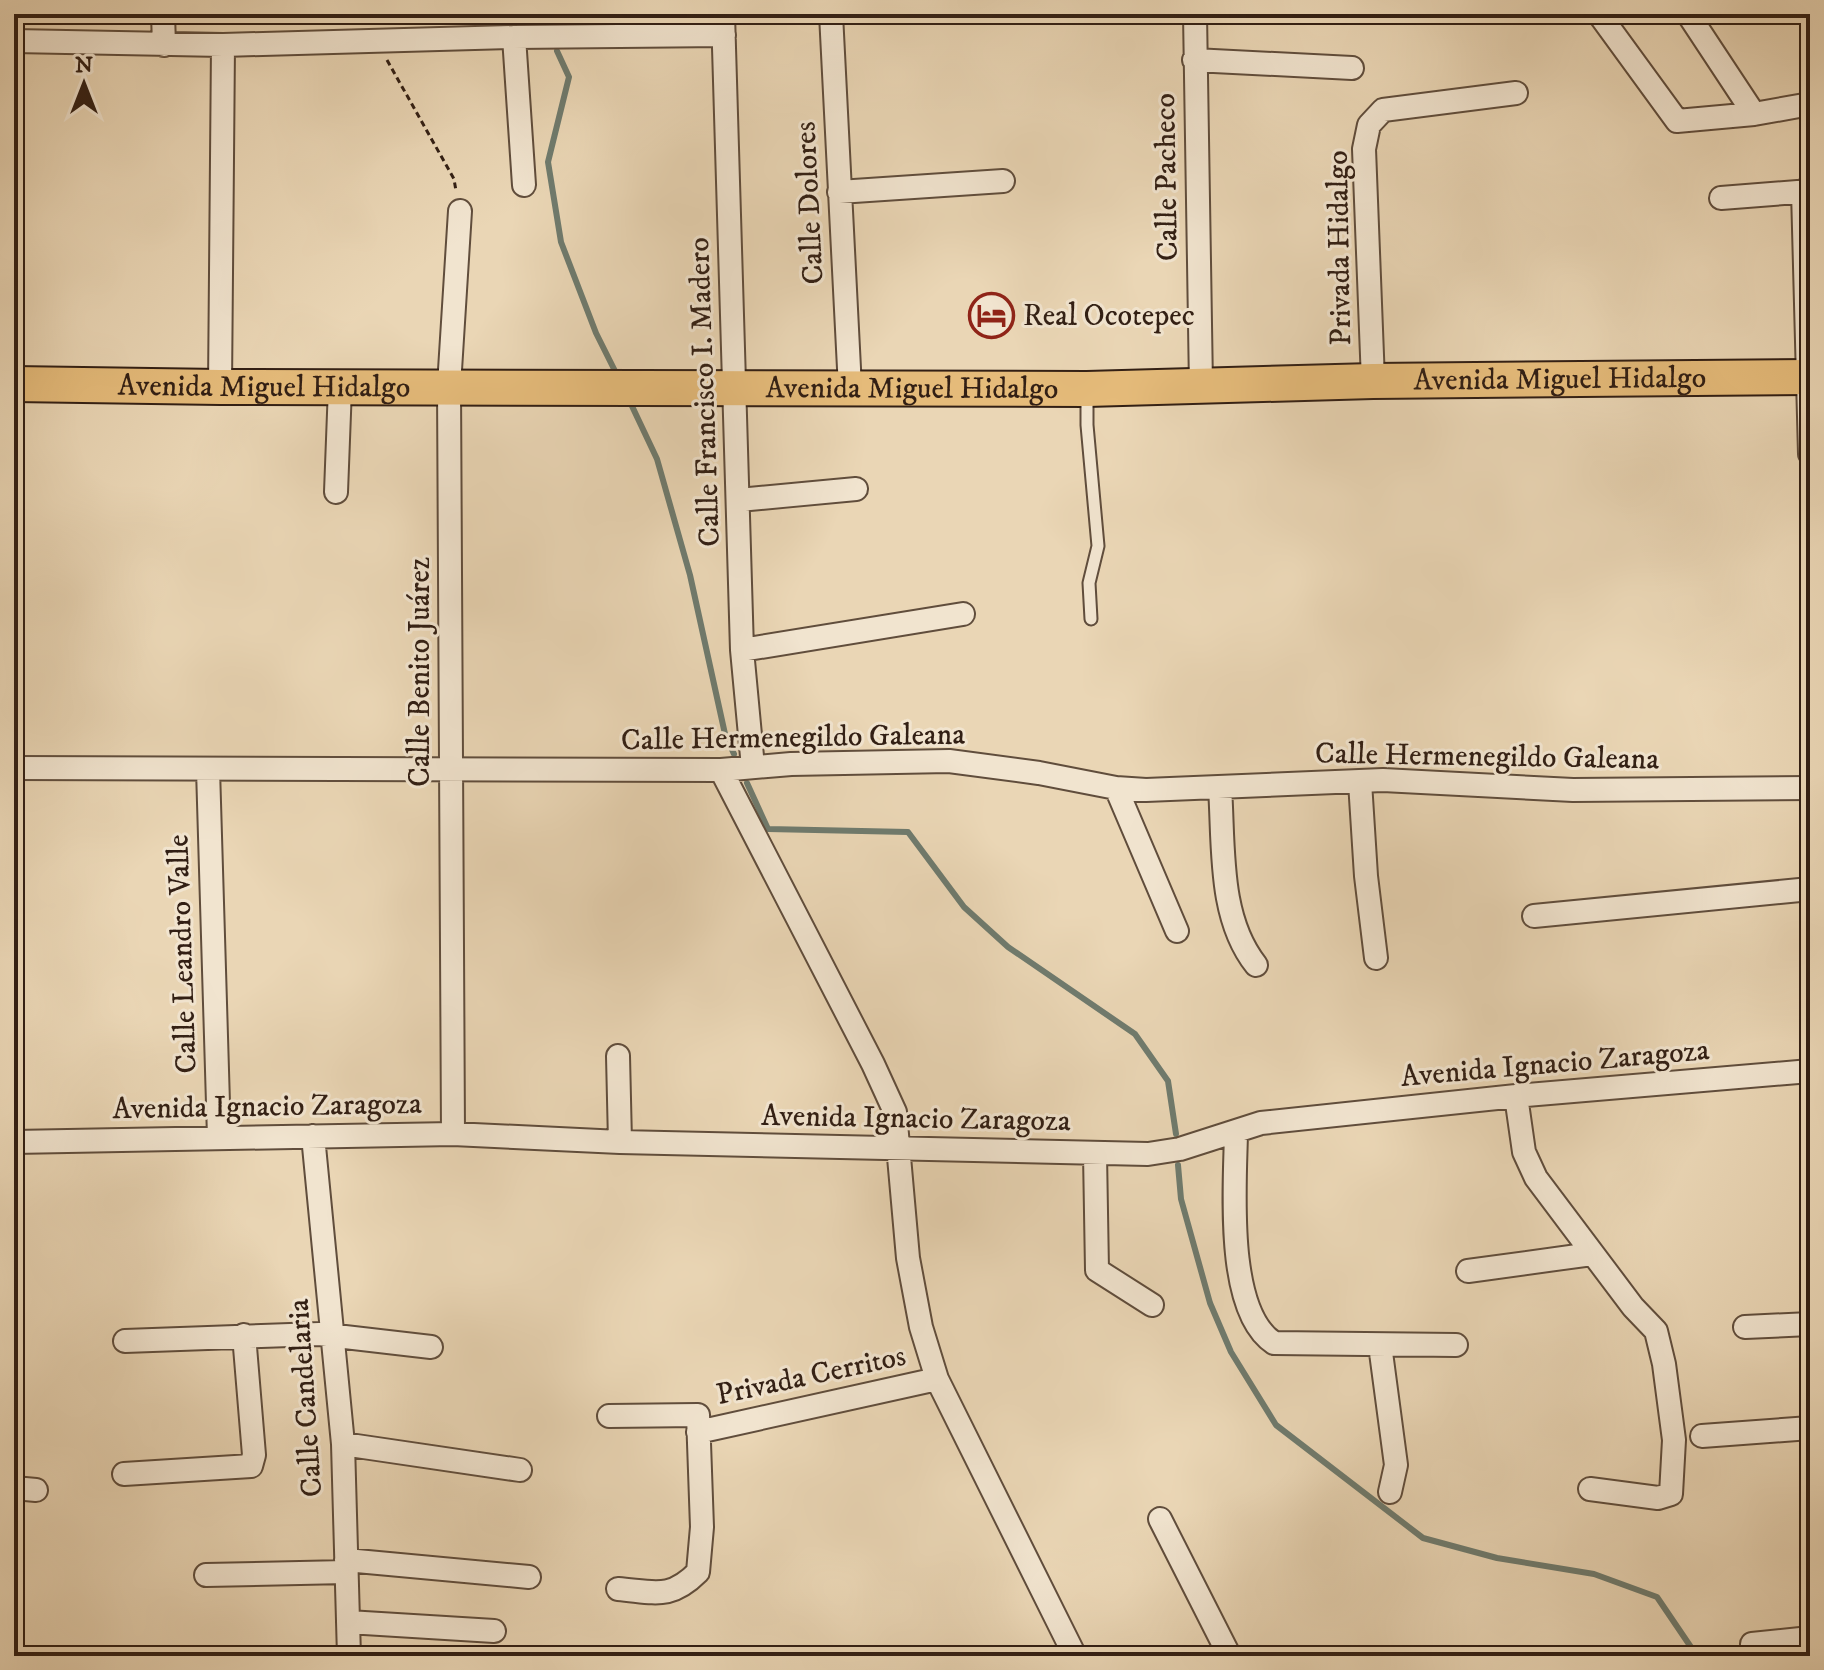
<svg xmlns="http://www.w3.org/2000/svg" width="1824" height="1670" viewBox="0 0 1824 1670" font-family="'IM FELL DW Pica',serif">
	<rect width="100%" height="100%" fill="#ead6b5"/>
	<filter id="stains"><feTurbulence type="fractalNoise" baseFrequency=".0025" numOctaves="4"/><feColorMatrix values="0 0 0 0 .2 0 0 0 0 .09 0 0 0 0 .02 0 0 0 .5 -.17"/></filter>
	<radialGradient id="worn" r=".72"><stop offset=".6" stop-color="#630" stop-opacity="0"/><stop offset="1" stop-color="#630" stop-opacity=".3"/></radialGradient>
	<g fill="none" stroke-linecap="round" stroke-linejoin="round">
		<!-- stream -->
		<path stroke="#6f7b6e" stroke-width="6" d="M539 14 544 23
			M557 51 569 77 548 162 561 242 596 333 615 371
			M631 404 657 459 690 575 725 734 734 754
			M747 783 768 829 908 832 964 907 1008 947 1135 1034 1168 1081 1176 1134
			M1178 1165 1181 1199 1210 1303 1231 1352 1276 1425 1423 1538 1497 1558 1594 1574 1657 1597 1697 1656"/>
		<defs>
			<path id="service" d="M1087 393V425L1098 546 1089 583 1091 619"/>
			<path id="minor" d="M163 14 164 45
				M723 14 742 650 753 767
				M831 14 850 388
				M1195 14 1201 386
				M1599 14 1677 121 1754 114 1810 104
				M1688 14 1754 114
				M514 37 524 185
				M14 41 223 45 514 37 724 35
				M1194 60 1352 68
				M1803 191 1810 454
				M839 192 1003 181
				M1721 198 1810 191
				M1373 381 1364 149 1369 125 1383 110 1516 93
				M220 387 223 45
				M336 492 340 387
				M739 500 856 489
				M742 650 963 614
				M14 768 721 770 791 764 949 761 1039 773 1116 788 1146 790 1383 780 1573 790 1810 788
				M208 769 219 1137
				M721 770 873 1064 895 1112 908 1258 921 1327 937 1379 1075 1656
				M1360 782 1366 876 1376 958
				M1116 788 1177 931
				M1220 788C1224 846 1218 917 1256 965
				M1534 916 1810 889
				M618 1056 620 1142
				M1516 1096 1524 1152 1536 1178 1633 1307 1656 1331 1664 1364 1674 1440 1671 1494 1658 1498 1590 1489
				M1236 1133C1235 1186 1225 1311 1274 1343L1456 1345
				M453 1134 449 386 460 211
				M313 1136 343 1444 349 1656
				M14 1142 453 1134 620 1142 1148 1154 1180 1149 1261 1123 1516 1096 1810 1071
				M1095 1154 1097 1270 1152 1305
				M1468 1271 1592 1254
				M1745 1327 1810 1324
				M125 1341 319 1334 431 1347
				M1380 1345 1396 1465 1390 1492
				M609 1416 698 1415 702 1527 698 1572C670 1600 655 1592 618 1589
				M698 1432 937 1379
				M1702 1436 1810 1428
				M343 1444 520 1470
				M124 1474 251 1466 254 1455 244 1335
				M14 1488 36 1490
				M1160 1519 1228 1653 1220 1656
				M346 1560 529 1577
				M206 1575 346 1572
				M348 1622 494 1631
				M1752 1644 1810 1638"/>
			<g id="primary">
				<path id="s1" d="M14 384 220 387 1087 389 1373 381 1810 377"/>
			</g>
		</defs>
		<!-- service casing -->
		<use href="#service" stroke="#604d3c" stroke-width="15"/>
		<!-- minor casing -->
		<use href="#minor" stroke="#604d3c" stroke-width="26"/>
		<!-- primary casing -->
		<use href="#primary" stroke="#321f14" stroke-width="38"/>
		<!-- path -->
		<path stroke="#321f14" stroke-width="3" stroke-dasharray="6 4" stroke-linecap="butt" d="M387 60 454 179 456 191"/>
		<!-- service -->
		<use href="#service" stroke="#f1e4cf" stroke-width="11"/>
		<!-- minor -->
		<use href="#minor" stroke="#f1e4cf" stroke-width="22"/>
		<!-- primary -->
		<use href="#primary" stroke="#e5bb7a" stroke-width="34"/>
	</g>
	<!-- icons -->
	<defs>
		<symbol id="hotel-ring" viewBox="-11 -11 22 22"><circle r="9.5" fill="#f1e4cf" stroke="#8f2418" stroke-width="1.5"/><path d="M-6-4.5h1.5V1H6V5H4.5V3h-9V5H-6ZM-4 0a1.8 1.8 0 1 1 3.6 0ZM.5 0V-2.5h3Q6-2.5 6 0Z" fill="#8f2418"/></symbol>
	</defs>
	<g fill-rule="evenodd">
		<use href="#hotel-ring" x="966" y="290" width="51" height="51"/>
	</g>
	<g text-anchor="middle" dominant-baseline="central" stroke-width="6" stroke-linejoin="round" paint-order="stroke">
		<!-- street labels -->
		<g font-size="30" fill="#321f14" stroke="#f1e4cf">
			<text transform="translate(1167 177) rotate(-91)">Calle Pacheco</text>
			<text transform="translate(810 203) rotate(-93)">Calle Dolores</text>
			<text transform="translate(1340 248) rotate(-91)">Privada Hidalgo</text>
			<text stroke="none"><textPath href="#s1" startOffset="1546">Avenida Miguel Hidalgo</textPath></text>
			<text stroke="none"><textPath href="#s1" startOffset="250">Avenida Miguel Hidalgo</textPath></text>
			<text stroke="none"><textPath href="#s1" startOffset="898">Avenida Miguel Hidalgo</textPath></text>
			<text transform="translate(705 392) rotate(-92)">Calle Francisco I. Madero</text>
			<text transform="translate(420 672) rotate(-90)">Calle Benito Juárez</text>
			<text transform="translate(793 738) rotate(-1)">Calle Hermenegildo Galeana</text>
			<text transform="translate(1487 757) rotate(1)">Calle Hermenegildo Galeana</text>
			<text transform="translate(183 954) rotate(-92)">Calle Leandro Valle</text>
			<text transform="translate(1555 1064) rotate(-5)">Avenida Ignacio Zaragoza</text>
			<text transform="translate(267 1107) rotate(-1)">Avenida Ignacio Zaragoza</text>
			<text transform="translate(916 1119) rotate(1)">Avenida Ignacio Zaragoza</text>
			<text transform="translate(811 1376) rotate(-12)">Privada Cerritos</text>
			<text transform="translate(306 1398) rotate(-94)">Calle Candelaria</text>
		</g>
		<!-- poi labels -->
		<g font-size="30" fill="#321f14" stroke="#f1e4cf" text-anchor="start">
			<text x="1023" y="316">Real Ocotepec</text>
		</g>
	</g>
	<!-- margin -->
	<rect width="1824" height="1670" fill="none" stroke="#ead6b5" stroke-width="48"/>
	<rect x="16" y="16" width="1792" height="1638" fill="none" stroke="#321f14" stroke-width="4"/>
	<rect x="24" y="24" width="1776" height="1622" fill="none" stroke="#321f14" stroke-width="2"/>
	<!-- north arrow -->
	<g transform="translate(84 84)" stroke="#f1e4cf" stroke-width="6" paint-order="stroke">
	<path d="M0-6L14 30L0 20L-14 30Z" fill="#321f14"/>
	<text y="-12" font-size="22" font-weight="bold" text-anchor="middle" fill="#321f14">N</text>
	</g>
	<rect width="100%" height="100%" filter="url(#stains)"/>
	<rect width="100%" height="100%" fill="url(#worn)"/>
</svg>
